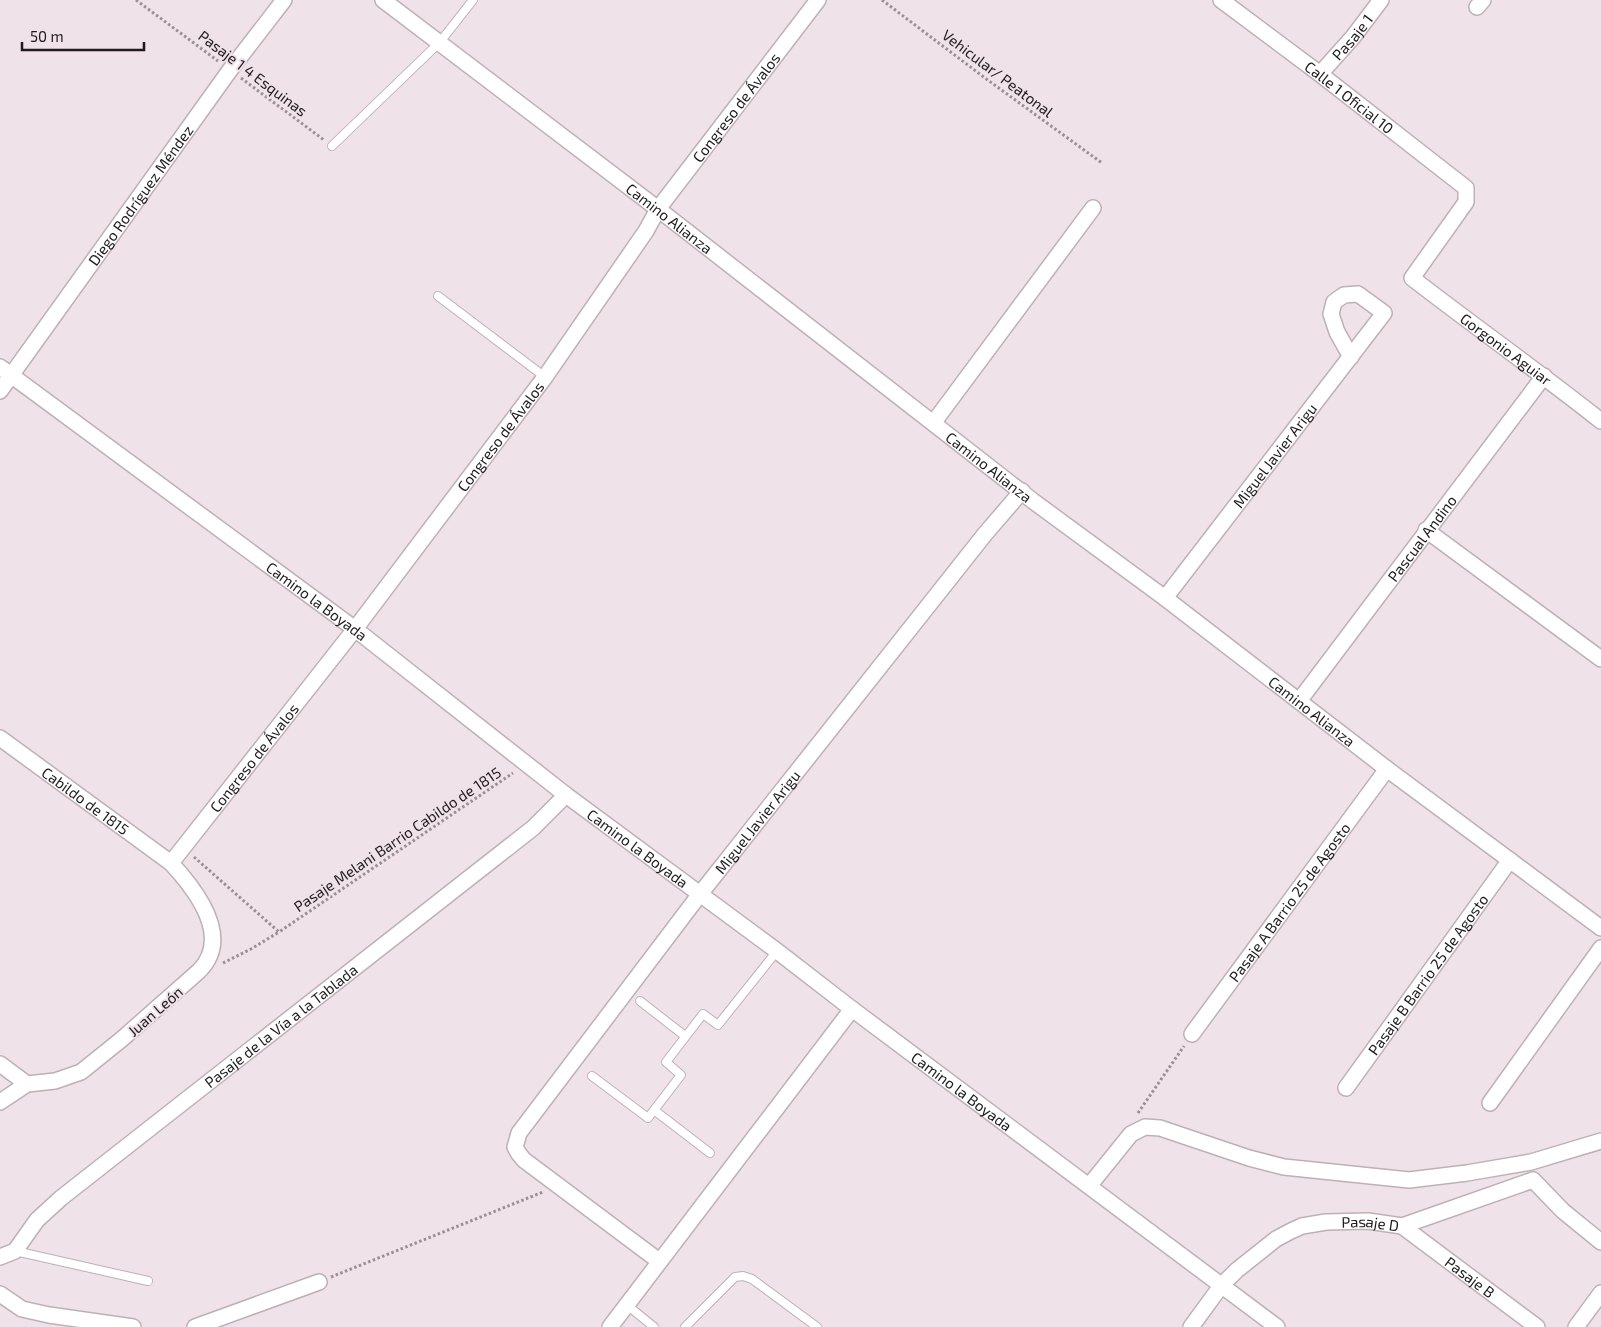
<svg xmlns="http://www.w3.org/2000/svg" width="1601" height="1327" viewBox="0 0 1601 1327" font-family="'Exo 2',sans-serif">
	<rect width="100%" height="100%" fill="#efe2e8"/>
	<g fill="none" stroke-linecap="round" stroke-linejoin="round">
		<defs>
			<path id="service" d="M332 146 440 42 473 0
				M438 296 545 377
				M640 1001 685 1036
				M592 1076 648 1118 681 1075 666 1062 703 1014 718 1025 777 951
				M654 1110 710 1153
				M15 1251 148 1281
				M627 1305 654 1327
				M685 1327 735 1277 743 1276 752 1279 817 1327"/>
			<g id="minor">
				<path id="s1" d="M383 0 658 209 1033 501 1165 598 1387 769 1601 928"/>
				<path id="s2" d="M1221 0 1320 74 1466 188V202L1412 278C1474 326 1539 372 1601 421"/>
				<path d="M1477 7 1483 0"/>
				<path id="s3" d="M1320 74 1353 37 1381 0"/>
				<path id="s4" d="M0 367 355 629 566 795 777 951 852 1009 1277 1327"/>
				<path id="s5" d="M0 391 230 70 284 0"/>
				<path d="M934 422 1093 208"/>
				<path d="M1426 530 1601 659"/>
				<path id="s6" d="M1165 598 1384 313 1358 294 1344 295 1334 302 1331 314 1337 332 1351 357"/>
				<path id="s7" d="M1299 701 1544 376"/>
				<path id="s8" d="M0 738 171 863C196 890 233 937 199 971L122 1039 81 1072 55 1081 27 1084 0 1102"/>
				<path id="s9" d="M171 863 355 629 545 377 646 231 658 209 818 0"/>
				<path id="s10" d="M1192 1034 1387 769"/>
				<path d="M0 1064 27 1084"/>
				<path id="s11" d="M1346 1088 1510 860"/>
				<path d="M1490 1103 1601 948"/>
				<path d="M1533 1180 1563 1211 1601 1242"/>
				<path d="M1089 1186 1131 1134 1145 1127 1160 1128 1249 1158 1284 1167 1409 1180 1467 1173 1531 1162 1601 1141"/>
				<path id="s12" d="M1402 1226 1537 1327"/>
				<path id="s13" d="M0 1257 15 1251 37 1220 61 1198 533 828 566 795"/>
				<path id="s14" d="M659 1261 524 1160 519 1154 515 1147 519 1133 700 894 985 534 1022 491"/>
				<path d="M0 1294 22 1309 49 1315 133 1327"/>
				<path d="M195 1327 319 1282"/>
				<path d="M610 1327 852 1009"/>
				<path id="s15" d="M1191 1327 1221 1286 1237 1270 1276 1239 1291 1231 1302 1226 1326 1222 1368 1221 1402 1226 1533 1180"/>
				<path d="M1576 1327 1601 1293"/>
			</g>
		</defs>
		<!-- service casing -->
		<use href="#service" stroke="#bdb1b6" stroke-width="10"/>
		<!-- minor casing -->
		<use href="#minor" stroke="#bdb1b6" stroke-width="18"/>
		<!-- path -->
		<path stroke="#999094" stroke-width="3" stroke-dasharray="2.5 2.5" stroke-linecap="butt" d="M136 0 218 61
			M882 0 985 78 1102 163
			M241 78 324 140
			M194 857 279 932 513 773
			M223 963 251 949 279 932
			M1138 1113 1184 1046
			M331 1277 543 1192"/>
		<!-- service -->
		<use href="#service" stroke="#fff" stroke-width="8"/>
		<!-- minor -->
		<use href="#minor" stroke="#fff" stroke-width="15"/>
	</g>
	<g text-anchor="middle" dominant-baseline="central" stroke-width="4" stroke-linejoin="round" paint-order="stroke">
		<!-- street labels -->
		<g font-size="15" fill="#1f1b1c" stroke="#efe2e8">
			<text stroke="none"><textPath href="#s3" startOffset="49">Pasaje 1</textPath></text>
			<text transform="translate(253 73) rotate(37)">Pasaje 1 4 Esquinas</text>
			<text transform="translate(998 73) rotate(37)">Vehicular/ Peatonal</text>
			<text stroke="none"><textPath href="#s2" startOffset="161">Calle 1 Oficial 10</textPath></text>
			<text stroke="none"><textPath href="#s9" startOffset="944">Congreso de Ávalos</textPath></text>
			<text stroke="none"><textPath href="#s5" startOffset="241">Diego Rodríguez Méndez</textPath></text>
			<text stroke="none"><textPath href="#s1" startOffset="360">Camino Alianza</textPath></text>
			<text stroke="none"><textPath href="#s2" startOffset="534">Gorgonio Aguiar</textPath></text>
			<text stroke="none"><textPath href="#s9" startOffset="539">Congreso de Ávalos</textPath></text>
			<text stroke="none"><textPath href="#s6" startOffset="180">Miguel Javier Arigu</textPath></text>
			<text stroke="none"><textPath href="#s1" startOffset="765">Camino Alianza</textPath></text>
			<text stroke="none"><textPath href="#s7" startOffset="204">Pascual Andino</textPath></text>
			<text stroke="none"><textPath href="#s4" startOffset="394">Camino la Boyada</textPath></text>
			<text stroke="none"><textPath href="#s1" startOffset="1170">Camino Alianza</textPath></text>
			<text stroke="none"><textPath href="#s9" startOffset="134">Congreso de Ávalos</textPath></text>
			<text stroke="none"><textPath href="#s8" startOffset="106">Cabildo de 1815</textPath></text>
			<text stroke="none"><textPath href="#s14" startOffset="591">Miguel Javier Arigu</textPath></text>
			<text transform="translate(397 839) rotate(-34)">Pasaje Melani Barrio Cabildo de 1815</text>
			<text stroke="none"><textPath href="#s4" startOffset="799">Camino la Boyada</textPath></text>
			<text stroke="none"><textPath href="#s10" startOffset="164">Pasaje A Barrio 25 de Agosto</textPath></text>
			<text stroke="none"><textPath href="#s11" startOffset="140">Pasaje B Barrio 25 de Agosto</textPath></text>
			<text transform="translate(155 1011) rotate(-41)">Juan León</text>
			<text stroke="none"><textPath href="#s13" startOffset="366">Pasaje de la Vía a la Tablada</textPath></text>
			<text stroke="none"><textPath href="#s4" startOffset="1204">Camino la Boyada</textPath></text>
			<text stroke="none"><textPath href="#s15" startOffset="221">Pasaje D</textPath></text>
			<text stroke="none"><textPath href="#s12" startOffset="85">Pasaje B</textPath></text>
		</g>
	</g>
	<!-- scale -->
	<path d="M22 42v8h122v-8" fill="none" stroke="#1f1b1c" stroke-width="2.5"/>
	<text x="30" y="42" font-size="15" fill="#1f1b1c" stroke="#efe2e8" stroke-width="4" paint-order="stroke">50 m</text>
</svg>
